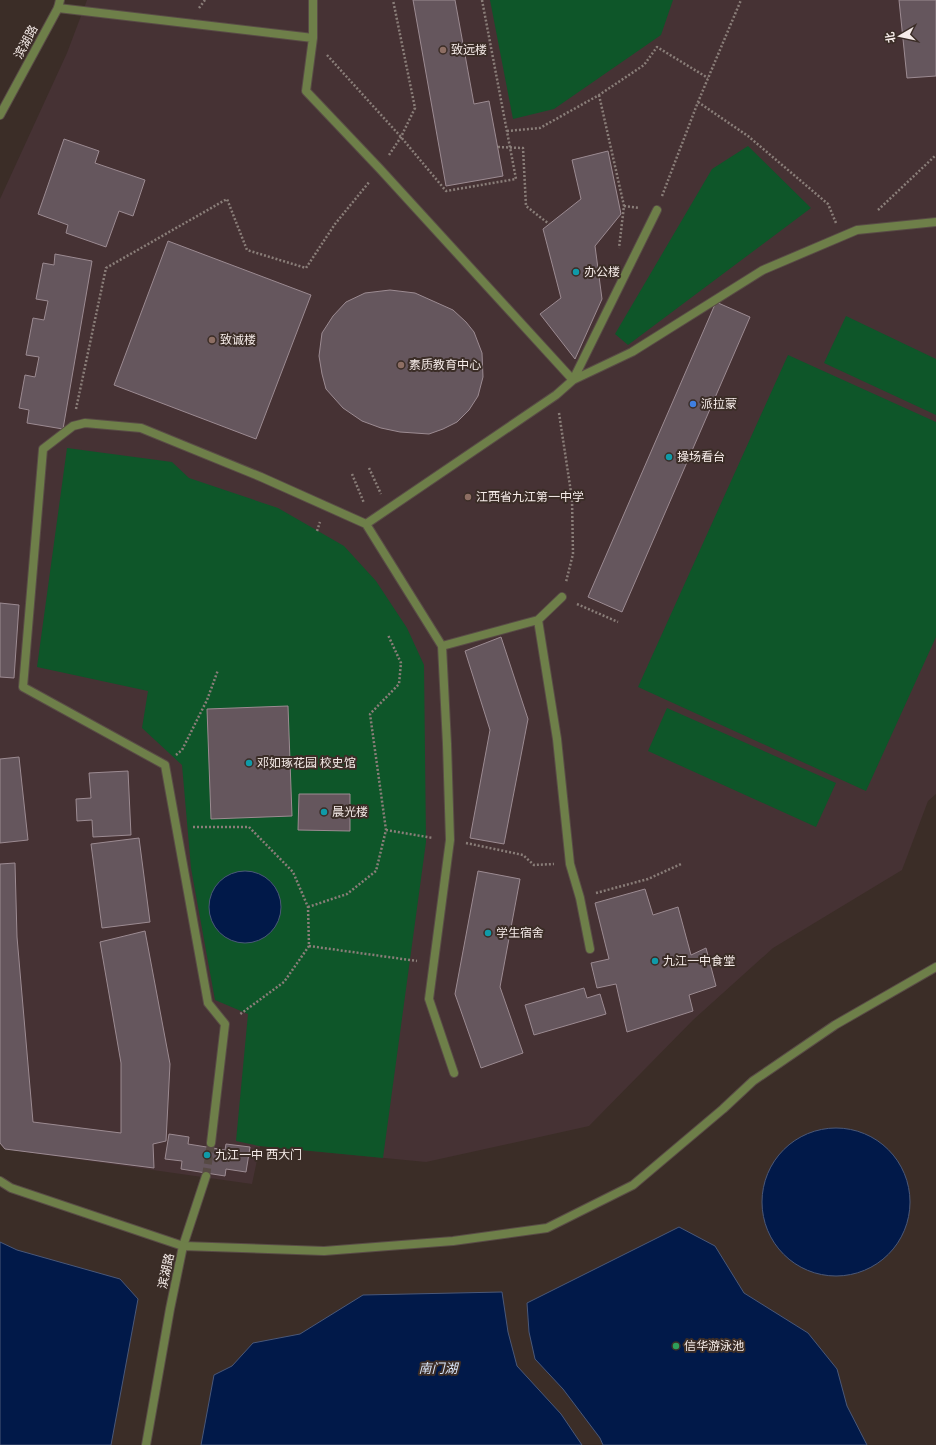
<svg xmlns="http://www.w3.org/2000/svg" width="936" height="1445" viewBox="0 0 936 1445" font-family="'Varela Round','Noto Sans SC',sans-serif">
	<rect width="100%" height="100%" fill="#3b2d27"/>
	<!-- education -->
	<path fill="#463234" d="M87 0H936V794L928 801 902 870 773 948 693 1020 589 1126 426 1162 260 1146 252 1184 4 1149 0 1144V199L67 53Z"/>
	<!-- green -->
	<path fill="#0e5629" d="M490 0H673L661 35 554 109 513 119Z
		M748 146 811 208 628 345 615 334 712 169Z
		M846 316 936 359V415L824 363Z
		M788 355 936 422V637L866 791 638 687Z
		M67 448 172 462 189 478 278 508 344 546 376 581 407 628 424 665 426 842 383 1158 259 1146 236 1141 248 1014 215 1000 191 868 182 765 142 728 148 691 37 667Z
		M667 708 836 783 816 827 648 751Z"/>
	<!-- water -->
	<path fill="#011949" stroke="#4a5879" d="M209 907a36 36 0 1 1 72 0a36 36 0 1 1-72 0Z
		M762 1202a74 74 0 1 1 148 0a74 74 0 1 1-148 0Z
		M679 1227 715 1246 744 1293 808 1333 837 1369 847 1406 867 1445H603L600 1438 563 1389 535 1359 529 1332 527 1303Z
		M0 1242 17 1250 120 1279 138 1299 111 1445H0Z
		M502 1292 508 1332 517 1366 561 1414 582 1445H201L214 1375 232 1366 253 1343 300 1334 363 1295Z"/>
	<!-- building -->
	<path fill="#65565d" stroke="#9c8b92" d="M413 0H455L474 104 489 101 503 176 446 186Z
		M899 0H936V76L907 78Z
		M64 139 99 151 95 163 145 180 133 216 119 211 106 247 66 233 68 225 38 214Z
		M608 151 621 214 595 246 602 299 575 359 540 314 561 298 543 229 581 199 572 160Z
		M168 241 311 295 256 439 114 385Z
		M55 254 92 261 63 429 27 423 29 410 19 408 25 375 35 377 39 357 26 355 33 318 44 320 48 301 36 299 43 263 54 265Z
		M390 290 415 293 453 310 466 322 474 332 482 353 483 377 478 396 469 410 457 422 443 429 429 434 400 432 381 428 362 421 343 408 326 389 322 374 319 356 322 333 333 316 346 302 365 293Z
		M716 302 750 317 622 612 588 597Z
		M0 603 19 605 14 678 0 677Z
		M501 637 528 719 504 844 470 838 490 730 465 651Z
		M288 706 292 816 211 819 207 709Z
		M19 757 28 840 0 843V759Z
		M128 771 131 835 93 837 92 820 77 821 76 799 91 798 89 773Z
		M299 794H350V831L298 830Z
		M139 838 150 922 102 928 91 844Z
		M15 863 17 937 33 1122 121 1133V1063L100 942 145 931 170 1064 166 1141 153 1144 154 1168 5 1149 0 1143V864Z
		M478 871 520 879 500 987 523 1053 481 1068 455 994Z
		M645 889 653 915 678 907 691 955 706 948 716 986 689 995 693 1011 627 1032 616 984 597 988 591 963 609 959 595 903Z
		M584 988 587 998 600 994 606 1014 534 1035 525 1005Z
		M169 1134 189 1137 188 1144 225 1150 226 1144 250 1147 246 1172 226 1169 225 1176 181 1169 182 1161 165 1159Z"/>
	<g fill="none" stroke-linecap="round" stroke-linejoin="round">
		<!-- minor-tunnel -->
		<path stroke="#574a44" stroke-width="8" stroke-dasharray="8 4" stroke-linecap="butt" d="M206 1176 211 1143"/>
		<defs>
			<path id="minor" d="M58 8 313 38 306 91 380 169 573 380 556 395 366 524
				M313 38V0
				M657 210 573 380 632 352 763 270 857 230 936 222
				M538 620 557 739 570 864 580 898 590 949
				M442 646 538 620 562 597
				M211 1143 225 1024 208 1003 165 765 23 687 43 449 73 426 85 423 141 428 261 477 366 524 442 646 447 744 450 840 429 999 454 1073
				M183 1246 206 1176"/>
			<path id="tertiary" d="M0 115 58 8 60 0
				M0 1181 11 1188 183 1246 170 1309 146 1445
				M183 1246 324 1251 453 1241 547 1228 633 1185 723 1109 753 1081 835 1025 936 967"/>
		</defs>
		<!-- minor casing -->
		<use href="#minor" stroke="#594c46" stroke-width="10"/>
		<!-- tertiary casing -->
		<use href="#tertiary" stroke="#594c46" stroke-width="10"/>
		<!-- path -->
		<path stroke="#8a7e79" stroke-width="2.5" stroke-dasharray="2 2" stroke-linecap="butt" d="M199 8 205 0
			M327 55 401 137 446 191 516 179 482 0
			M599 95 624 206 619 248
			M698 102 748 136 828 204 836 223
			M507 131 540 128 599 95 644 65 657 47 708 78
			M389 155 401 137 415 108 393 0
			M662 196 698 102 741 0
			M624 206 639 208
			M878 210 936 155
			M76 409 106 268 227 199 247 250 306 268 335 224 370 181
			M559 413 572 499 573 554 566 582
			M369 468 381 494
			M352 474 364 503
			M317 531 320 522
			M577 604 618 622
			M176 755 182 750 207 700 218 670
			M193 827H249L293 872 308 907 309 946 284 982 239 1015
			M386 830 433 838
			M466 843 523 855 534 865 554 864
			M596 893 648 879 681 864
			M308 907 347 894 376 871 386 830 370 714 399 684 401 663 388 635
			M309 946 417 961"/>
		<!-- minor -->
		<use href="#minor" stroke="#6e7f49" stroke-width="8"/>
		<!-- tertiary -->
		<use href="#tertiary" stroke="#6e7f49" stroke-width="8"/>
		<!-- path-bridge -->
		<path stroke="#8a7e79" stroke-width="2.5" stroke-dasharray="2 2" stroke-linecap="butt" d="M498 147 523 148 526 206 549 224"/>
	</g>
	<!-- markers -->
	<g fill="#8d6e63" stroke="#3b2d27" stroke-width="1.5">
		<circle cx="443" cy="50" r="4"/>
		<circle cx="212" cy="340" r="4"/>
		<circle cx="401" cy="365" r="4"/>
		<circle cx="468" cy="497" r="4"/>
	</g>
	<g fill="#0f9aa8" stroke="#3b2d27" stroke-width="1.5">
		<circle cx="576" cy="272" r="4"/>
		<circle cx="669" cy="457" r="4"/>
		<circle cx="249" cy="763" r="4"/>
		<circle cx="324" cy="812" r="4"/>
		<circle cx="488" cy="933" r="4"/>
		<circle cx="655" cy="961" r="4"/>
		<circle cx="207" cy="1155" r="4"/>
	</g>
	<circle fill="#3f7fe0" stroke="#3b2d27" stroke-width="1.5" cx="693" cy="404" r="4"/>
	<circle fill="#2e9e5b" stroke="#3b2d27" stroke-width="1.5" cx="676" cy="1346" r="4"/>
	<g text-anchor="middle" dominant-baseline="central" stroke-width="4" stroke-linejoin="round" paint-order="stroke">
		<!-- street labels -->
		<g font-size="12" fill="#f6ece9" stroke="#3b2d27">
			<text transform="translate(26 42) rotate(-62)">滨湖路</text>
			<text transform="translate(166 1271) rotate(-78)">滨湖路</text>
		</g>
		<!-- poi labels -->
		<g font-size="12" fill="#f6ece9" stroke="#3b2d27" text-anchor="start">
			<text x="451" y="50">致远楼</text>
			<text x="584" y="272">办公楼</text>
			<text x="220" y="340">致诚楼</text>
			<text x="409" y="365">素质教育中心</text>
			<text x="701" y="404">派拉蒙</text>
			<text x="677" y="457">操场看台</text>
			<text x="476" y="497">江西省九江第一中学</text>
			<text x="257" y="763">邓如琢花园 校史馆</text>
			<text x="332" y="812">晨光楼</text>
			<text x="496" y="933">学生宿舍</text>
			<text x="663" y="961">九江一中食堂</text>
			<text x="215" y="1155">九江一中 西大门</text>
			<text x="684" y="1346">信华游泳池</text>
		</g>
		<!-- water labels -->
		<g font-size="13" font-style="italic" fill="#d8e4f7" stroke="#3b2d27">
			<text x="438" y="1369">南门湖</text>
		</g>
	</g>
	<!-- north arrow -->
	<g transform="translate(900 36) rotate(261)" stroke="#3b2d27" stroke-width="3" paint-order="stroke">
	<path d="M0-3L7 15L0 10L-7 15Z" fill="#f6ece9"/>
	<text y="-6" font-size="11" font-weight="bold" text-anchor="middle" fill="#f6ece9">北</text>
	</g>
</svg>
